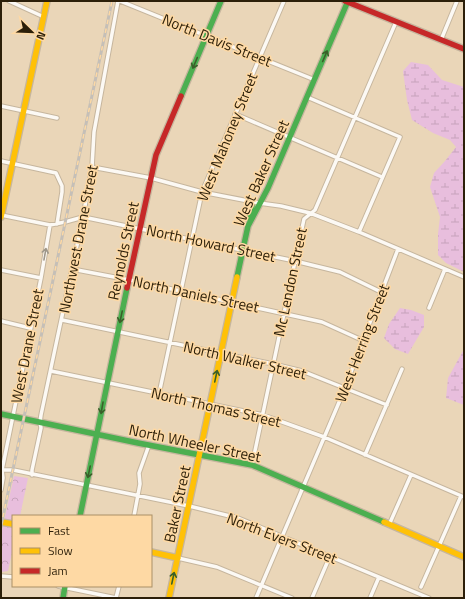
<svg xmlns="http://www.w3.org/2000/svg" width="465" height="599" viewBox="0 0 465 599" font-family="'Titillium Web',sans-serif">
	<defs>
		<pattern id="wetland-marsh" width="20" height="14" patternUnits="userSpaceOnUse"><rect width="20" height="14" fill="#e8bedd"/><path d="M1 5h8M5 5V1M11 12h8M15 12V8" fill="none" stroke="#c7a3bc"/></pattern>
		<pattern id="park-crowns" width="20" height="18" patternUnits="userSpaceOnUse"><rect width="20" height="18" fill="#e8bedd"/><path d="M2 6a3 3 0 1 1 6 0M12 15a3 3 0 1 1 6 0" fill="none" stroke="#c7a3bc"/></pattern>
	</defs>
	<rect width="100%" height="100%" fill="#ead6b8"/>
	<!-- wetland -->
	<path fill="url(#wetland-marsh)" d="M411 62 428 65 442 80 464 87V272L446 263 438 255V234L440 217 430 187 434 173 445 161 456 147 450 140 433 133 412 120 407 100 403 71Z
		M400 308 411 310 424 315V327L408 354 395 349 384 338 389 324Z
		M464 349V405L446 398 448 378Z"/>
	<!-- park -->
	<path fill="url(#park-crowns)" d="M14 476 28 478 20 516H13V548L8 571 1 572V535Z"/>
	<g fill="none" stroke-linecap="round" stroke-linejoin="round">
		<defs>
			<path id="street" d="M9 1 44 17
				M120 1 315 80
				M441 40 457 1
				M307 97 400 137 359 232
				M1 106 57 118
				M235 114 382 177
				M1 161 56 173 62 186V192L57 224
				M92 167 151 178 202 192 259 203 281 206 310 213 359 232 464 277
				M1 215 50 225 65 222 83 217 295 261 340 272 381 292
				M72 269 135 281 322 322 364 341
				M1 270 41 278
				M429 308 445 269
				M62 320 273 364 302 371 387 405
				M1 321 30 328
				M51 371 263 415 324 437 464 497
				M159 394 202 192 284 1
				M365 455 402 369
				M252 465 304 219 315 210 396 22
				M1 470H13L189 506 238 518 429 598
				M32 475V470L41 428 40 422 41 415 83 217 92 167 94 132 118 1
				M1 490 3 478 2 470 41 278 50 225
				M134 516 140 484 139 473 149 445
				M389 525 411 475
				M178 558 217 567 292 598
				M1 576 13 577
				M58 586 116 598
				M421 587 461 496
				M116 598 119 586
				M256 598 343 393 398 249
				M312 598 330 556
				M370 598 379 577"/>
			<path id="fast" d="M181 96 221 1
				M249 219 252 206 250 201
				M237 277 248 226 268 188 348 1
				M1 414 138 443 252 465 384 522
				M80 516 127 288
				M63 598 65 586"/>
			<path id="slow" d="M1 217 47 1
				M1 522 13 524
				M384 522 464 557
				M151 552 178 558
				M169 598 237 277"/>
			<path id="jam" d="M345 1 464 49
				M127 288 156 155 181 96"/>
		</defs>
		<!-- street casing -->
		<use href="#street" stroke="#c6b69e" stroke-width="5.5"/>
		<!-- fast casing -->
		<use href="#fast" stroke="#c6b69e" stroke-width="8"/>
		<!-- slow casing -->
		<use href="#slow" stroke="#c6b69e" stroke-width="8"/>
		<!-- jam casing -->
		<use href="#jam" stroke="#c6b69e" stroke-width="8"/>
		<!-- street -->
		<use href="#street" stroke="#fcf9f4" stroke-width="3.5"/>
		<!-- fast -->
		<use href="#fast" stroke="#4caf50" stroke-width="5.5"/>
		<!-- slow -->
		<use href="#slow" stroke="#ffc107" stroke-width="5.5"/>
		<!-- jam -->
		<use href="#jam" stroke="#c62828" stroke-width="5.5"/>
		<defs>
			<path id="rail" d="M1 526 112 1"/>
		</defs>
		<!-- rail casing -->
		<use href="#rail" stroke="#c5bfb7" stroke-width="3"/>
		<!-- rail -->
		<use href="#rail" stroke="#fed9a4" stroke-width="1.5" stroke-dasharray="4.5" stroke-linecap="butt"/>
	</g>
	<!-- one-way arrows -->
	<defs><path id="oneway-shaft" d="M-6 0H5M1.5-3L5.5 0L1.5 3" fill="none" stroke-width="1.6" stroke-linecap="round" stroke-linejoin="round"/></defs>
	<g stroke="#3a6029">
		<use href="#oneway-shaft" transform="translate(325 56) rotate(-67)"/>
		<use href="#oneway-shaft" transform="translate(195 63) rotate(113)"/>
		<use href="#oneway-shaft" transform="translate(121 317) rotate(102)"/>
		<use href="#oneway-shaft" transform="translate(216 376) rotate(-78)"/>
		<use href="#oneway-shaft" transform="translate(102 408) rotate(100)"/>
		<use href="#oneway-shaft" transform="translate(89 472) rotate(102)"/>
		<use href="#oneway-shaft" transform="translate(173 578) rotate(-78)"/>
	</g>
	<use stroke="#9e978a" href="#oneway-shaft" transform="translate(45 254) rotate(-80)"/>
	<g text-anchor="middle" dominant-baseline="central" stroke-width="3" stroke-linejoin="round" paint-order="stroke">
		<!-- street labels -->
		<g font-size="15" fill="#2c1f09" stroke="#fed9a4">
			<text transform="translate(217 40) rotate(22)">North Davis Street</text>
			<text transform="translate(227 137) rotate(-68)">West Mahoney Street</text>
			<text transform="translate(261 173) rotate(-66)">West Baker Street</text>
			<text transform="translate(78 239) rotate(-79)">Northwest Drane Street</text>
			<text transform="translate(211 243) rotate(12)">North Howard Street</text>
			<text transform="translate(123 251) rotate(-78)">Reynolds Street</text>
			<text transform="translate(290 282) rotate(-78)">Mc Lendon Street</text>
			<text transform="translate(196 294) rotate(12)">North Daniels Street</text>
			<text transform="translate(362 343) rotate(-69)">West Herring Street</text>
			<text transform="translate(27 346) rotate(-79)">West Drane Street</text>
			<text transform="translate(245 360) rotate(13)">North Walker Street</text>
			<text transform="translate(216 407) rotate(13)">North Thomas Street</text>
			<text transform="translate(195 443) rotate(12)">North Wheeler Street</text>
			<text transform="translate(177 504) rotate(-78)">Baker Street</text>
			<text transform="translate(282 538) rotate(21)">North Evers Street</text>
		</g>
	</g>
	<!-- border -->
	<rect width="465" height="599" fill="none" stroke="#2c1f09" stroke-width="4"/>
	<!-- legend -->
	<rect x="12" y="515" width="140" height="72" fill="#fed9a4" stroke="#aa8f66"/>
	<rect x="20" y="528" width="20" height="6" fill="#4caf50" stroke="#aa8f66"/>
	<text x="48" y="535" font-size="12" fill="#2c1f09">Fast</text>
	<rect x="20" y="548" width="20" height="6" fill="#ffc107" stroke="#aa8f66"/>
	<text x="48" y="555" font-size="12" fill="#2c1f09">Slow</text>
	<rect x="20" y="568" width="20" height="6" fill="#c62828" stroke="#aa8f66"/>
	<text x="48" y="575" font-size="12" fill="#2c1f09">Jam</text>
	<!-- north arrow -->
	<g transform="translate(32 32) rotate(113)" stroke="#fed9a4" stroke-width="3" paint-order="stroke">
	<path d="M0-3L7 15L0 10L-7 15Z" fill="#2c1f09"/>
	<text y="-6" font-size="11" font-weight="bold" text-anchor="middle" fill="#2c1f09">N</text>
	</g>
</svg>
